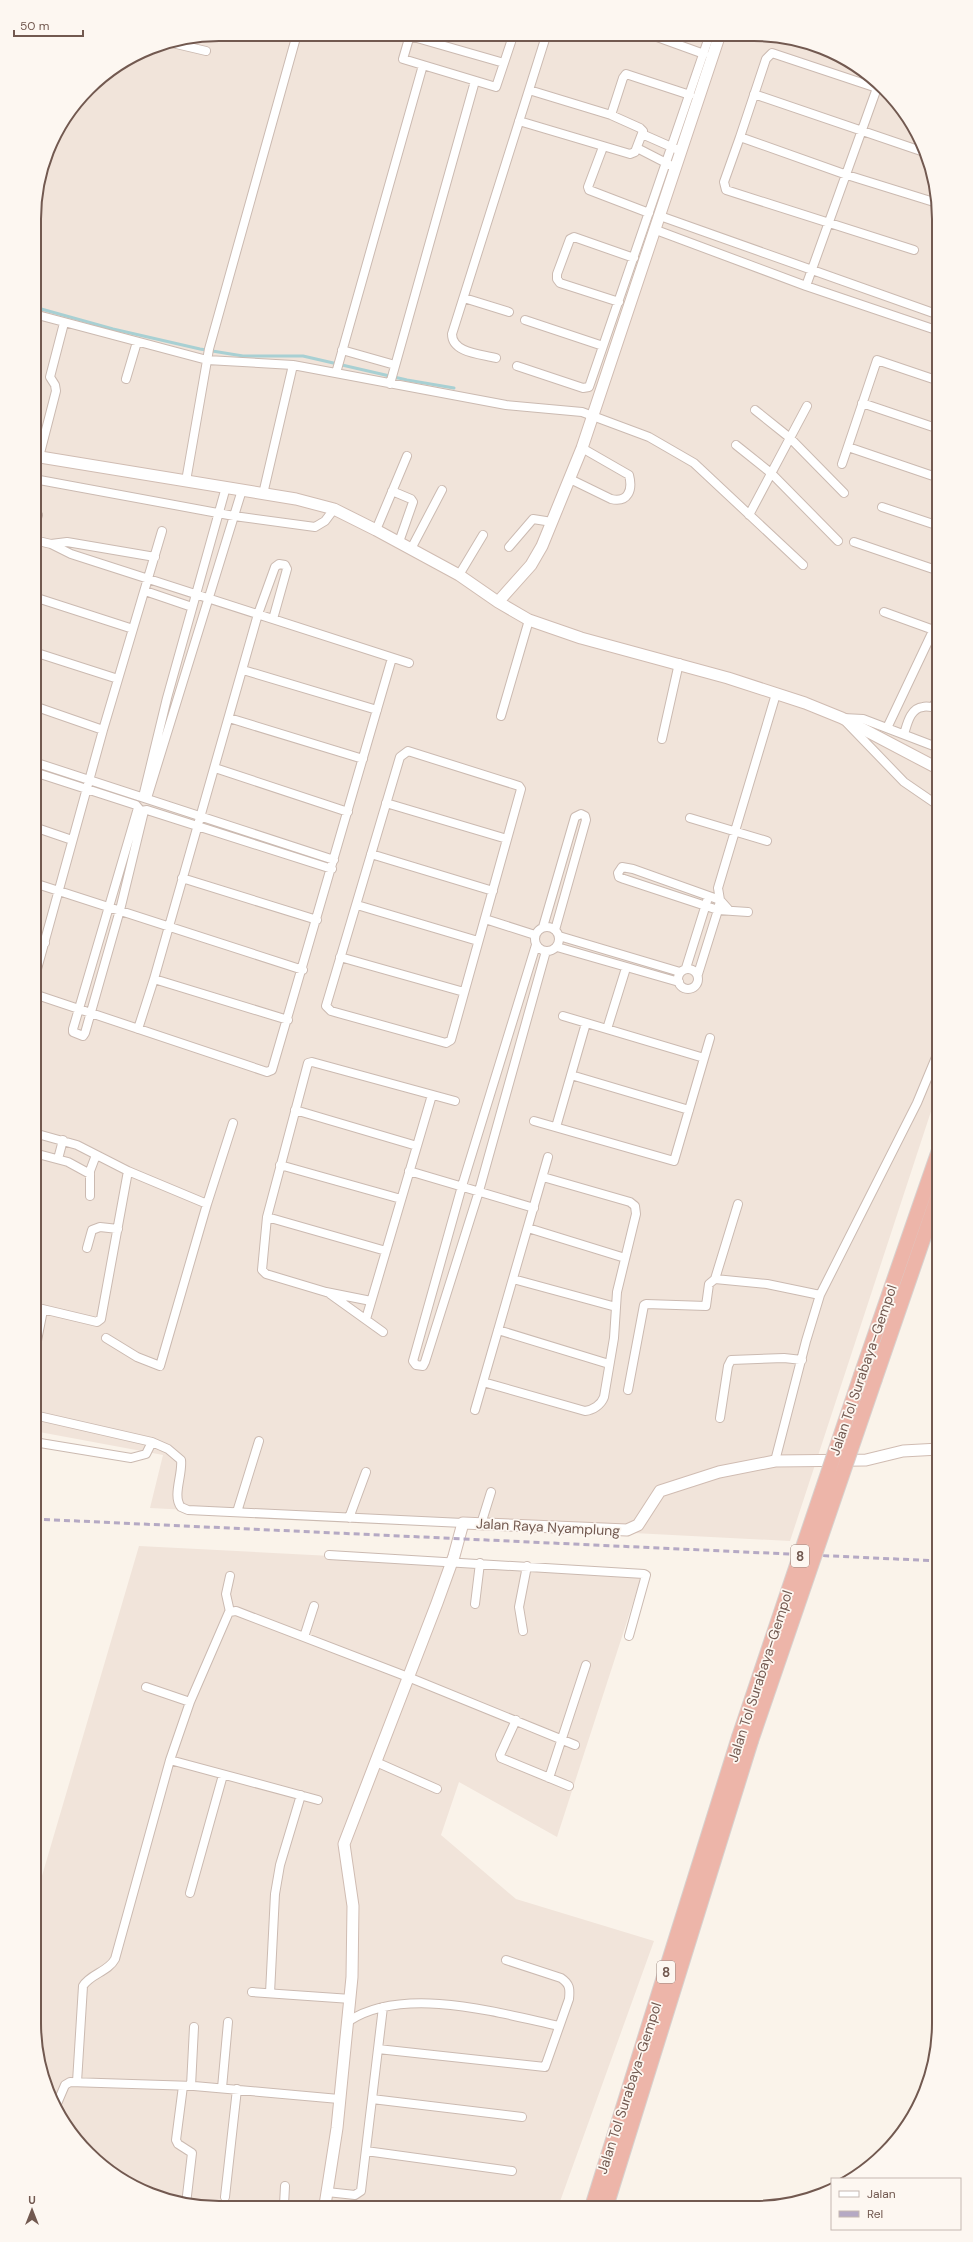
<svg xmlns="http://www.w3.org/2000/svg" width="973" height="2242" viewBox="0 0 973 2242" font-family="'DM Sans',sans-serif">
	<rect width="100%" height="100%" fill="#faf3ea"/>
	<!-- residential -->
	<path fill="#f1e4da" d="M219 34 790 38 836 53 876 80 908 117 933 171 939 219V1087L790 1541 150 1508 163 1455 34 1431V207L53 137 97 80 149 48Z
		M139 1546 643 1572 557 1837 459 1782 441 1835 516 1899 654 1941 558 2207 183 2204 137 2189 97 2162 65 2126 40 2071 34 2023V1903Z"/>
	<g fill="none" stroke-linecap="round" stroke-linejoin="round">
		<!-- stream -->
		<path stroke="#a8d0d3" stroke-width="3" d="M34 307 113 329 200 349 243 356H303L407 380 454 388"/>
		<defs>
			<path id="street" d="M410 35 403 59 496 87 513 36
				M410 36 504 63
				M657 37 704 54
				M172 43 206 51
				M754 94 924 152
				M611 115 623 78 626 74 690 95
				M519 121 630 154 635 152 643 131 640 128 611 115 529 90
				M642 134 676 149
				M740 137 766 59 772 53 877 88
				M603 147 588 187 589 190 649 213
				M637 148 672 166
				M660 216 939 315
				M656 230 806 286 939 331
				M914 250 726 190 724 182 740 137 847 175 937 203
				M806 286 877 88 885 90
				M464 298 509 312
				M619 302 560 283 557 279V274L570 239 574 237 634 258
				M34 314 207 360 293 365 506 405 582 412 649 437 694 463 803 565
				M525 320 603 346
				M342 350 395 365
				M496 358C481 354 452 353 452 334L546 36
				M517 366 583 388 589 387 709 37
				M336 373 423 65
				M126 379 137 342
				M390 384 475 81
				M862 403 939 429
				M755 410 790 438 844 493
				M736 445 771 473 838 541
				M848 447 939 478
				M39 457 56 391 55 385 50 377 64 323
				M842 464 877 360 939 381
				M34 479 234 516 315 527 325 521 334 509
				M570 479 611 499C628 503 633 490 629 475L582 448
				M186 481 209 349 297 34
				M392 491 411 499 413 502 399 542
				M263 494 293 365
				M882 507 939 526
				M749 515 807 406
				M34 527 38 515
				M376 530 407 456
				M34 540 51 544 71 554 409 663
				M854 542 939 571
				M51 544 67 542 155 557
				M509 547 533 519 552 522
				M411 549 442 490
				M459 575 483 535
				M145 591 192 607
				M34 597 133 629
				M884 612 931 629 932 633 887 728
				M34 652 118 679
				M243 670 377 710
				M34 706 103 730
				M501 716 529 620
				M229 718 363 759
				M843 718 863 719 939 748
				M847 723 904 782 939 806
				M904 734C907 725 910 708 923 707 926 706 929 707 933 707L939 696
				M662 739 679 663
				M408 751 519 786 521 789 451 1040 446 1043 331 1011 326 1006 400 757Z
				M34 762 334 860
				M215 768 348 812
				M34 772 136 805 141 811 147 810 332 869
				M143 797 167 698 226 487
				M147 798 242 490
				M386 803 507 839
				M138 808 73 1029V1032L83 1036 85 1033 120 910 144 811
				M690 818 767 841
				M34 827 72 840
				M371 854 493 891
				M182 878 317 920
				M34 883 303 970
				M357 905 478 941
				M728 909 720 900 633 869 622 867 618 873 619 877 624 879 718 910 748 912
				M485 919 535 935
				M535 939a12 12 0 1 1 24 0a12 12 0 1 1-24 0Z
				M543 927 575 817 581 814 585 816 586 820 555 930
				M559 936 680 972
				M34 940 45 943
				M536 945 462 1186 413 1361 416 1365 423 1366 425 1362 479 1191 546 951
				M557 947 679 982
				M340 957 464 992
				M686 968 707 901
				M678 979a10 10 0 1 1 20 0a10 10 0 1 1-20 0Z
				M698 974 718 910 720 900 718 888 776 694
				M154 979 288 1020
				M34 980 103 730 162 531
				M34 994 267 1072 272 1070 392 658
				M563 1016 704 1058
				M138 1029 154 979 258 614 275 567 279 564 285 565 287 569 273 619
				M607 1029 626 968
				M571 1075 689 1110
				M295 1110 417 1146
				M534 1121 674 1161 710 1038
				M556 1127 586 1023
				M34 1141 36 1133
				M34 1153 68 1162 90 1174
				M58 1159 63 1140
				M280 1165 401 1199
				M409 1171 534 1208
				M90 1196V1171L96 1155
				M207 1204 233 1123
				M267 1217 386 1251
				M528 1228 625 1258
				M87 1248 92 1230 100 1227 118 1229
				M513 1279 616 1307
				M715 1279 767 1284 820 1295
				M330 1294 383 1332
				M371 1301 326 1292 266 1274 262 1270 267 1217 308 1063 312 1062 455 1101
				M34 1307 97 1322 101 1319 128 1171 77 1145 34 1133
				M366 1319 432 1095
				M498 1330 609 1364
				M106 1338 137 1357 160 1366 207 1204 128 1171
				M34 1356 43 1310
				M483 1382 585 1411C593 1410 601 1405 604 1397L614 1338 617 1292 636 1214 635 1206 630 1202 543 1177
				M628 1390 644 1305 646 1304 706 1306 709 1284 715 1279 738 1204
				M475 1410 548 1157
				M34 1415 152 1442 168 1449 181 1460C183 1474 172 1496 181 1507L188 1510 463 1523
				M720 1418 728 1366 731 1360 784 1358 802 1360
				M34 1442 131 1458 146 1454 152 1442
				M775 1461 806 1341 820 1295 917 1103 939 1050
				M237 1512 259 1441
				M349 1518 366 1472
				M481 1524 491 1492
				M329 1555 644 1574 646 1575 629 1636
				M475 1604 480 1563
				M230 1612 226 1594 230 1576
				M523 1631 519 1607 527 1566
				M304 1637 314 1606
				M146 1687 190 1702
				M516 1720 500 1755 501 1758 569 1786
				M170 1760 318 1800
				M376 1762 437 1789
				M549 1778 586 1665
				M190 1893 223 1775
				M252 1992 351 1999
				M270 1993 275 1894 280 1865 301 1795
				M349 2021C404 1985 499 2013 559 2026
				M378 2049 545 2067 569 1999C570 1989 570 1984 561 1978L506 1960
				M77 2082 83 1986C90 1974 108 1972 115 1959L170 1760 190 1702 229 1612 236 1611 408 1677 575 1745
				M183 2086 176 2140 178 2144 192 2153 186 2204
				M191 2086 194 2027
				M222 2088 228 2022
				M372 2099 522 2117
				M56 2106 65 2085 70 2082 194 2086 339 2099
				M366 2151 512 2171
				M327 2192 355 2195 361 2191 383 2007
				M225 2197 237 2089
				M284 2205 285 2186"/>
			<path id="secondary" d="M34 456 296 499 334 509 376 530 459 575 498 602 529 620 581 638 728 678 805 703 842 718 939 769
				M498 602 531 565 542 546 582 448 719 37
				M325 2205 337 2128 352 1977 353 1906 344 1844 437 1603 454 1556 463 1523 627 1530 638 1525 660 1491 719 1472 775 1461 866 1460 903 1451 939 1449"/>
			<path id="highway" d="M861 1375 939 1150
				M875 1379 939 1193
				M592 2207 739 1737
				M606 2207 751 1741"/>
		</defs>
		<!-- street casing -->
		<use href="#street" stroke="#cbbab1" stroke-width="10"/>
		<!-- secondary casing -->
		<use href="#secondary" stroke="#d0bcb2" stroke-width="13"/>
		<!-- highway casing -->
		<use href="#highway" stroke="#d8d1ce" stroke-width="16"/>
		<!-- street -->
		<use href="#street" stroke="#fff" stroke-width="8"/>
		<!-- secondary -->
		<use href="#secondary" stroke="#fff" stroke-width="11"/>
		<!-- highway -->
		<use href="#highway" stroke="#edb5a9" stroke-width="14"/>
		<!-- rail -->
		<path stroke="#b5a9c4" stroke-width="3" stroke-dasharray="6 4" stroke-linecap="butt" d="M34 1519 939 1561"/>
		<defs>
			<path id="highway-bridge" d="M739 1737 861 1375
				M751 1741 875 1379"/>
		</defs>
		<!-- highway-bridge casing -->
		<use href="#highway-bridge" stroke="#d8d1ce" stroke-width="16" stroke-linecap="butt"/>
		<!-- highway-bridge -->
		<use href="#highway-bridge" stroke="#edb5a9" stroke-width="14"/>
	</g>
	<g text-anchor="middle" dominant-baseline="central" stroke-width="3.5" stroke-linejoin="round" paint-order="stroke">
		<!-- shield labels -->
		<g fill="#fdf7f1" stroke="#9c8880" stroke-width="1">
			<rect x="791" y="1545" width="18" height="22" rx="3"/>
			<rect x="657" y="1961" width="18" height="22" rx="3"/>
		</g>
		<g font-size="13" font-weight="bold" fill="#725950">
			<text x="800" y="1556">8</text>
			<text x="666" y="1972">8</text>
		</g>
		<!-- street labels -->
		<g font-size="14" fill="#725950" stroke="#fdf7f1">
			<text transform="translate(863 1370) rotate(-71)">Jalan Tol Surabaya–Gempol</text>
			<text transform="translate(548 1527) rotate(3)">Jalan Raya Nyamplung</text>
			<text transform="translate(760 1676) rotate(-72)">Jalan Tol Surabaya–Gempol</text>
			<text transform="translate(629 2088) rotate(-72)">Jalan Tol Surabaya–Gempol</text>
		</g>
	</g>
	<!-- crop -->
	<path d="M0 0H973V2242H0ZM219 41H754A178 178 0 0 1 932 219V2023A178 178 0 0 1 754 2201H219A178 178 0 0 1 41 2023V219A178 178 0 0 1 219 41Z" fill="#fdf7f1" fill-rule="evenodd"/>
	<path fill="none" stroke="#725950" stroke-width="2" d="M219 41H754A178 178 0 0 1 932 219V2023A178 178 0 0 1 754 2201H219A178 178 0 0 1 41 2023V219A178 178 0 0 1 219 41Z"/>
	<!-- legend -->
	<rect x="831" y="2178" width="130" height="52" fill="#fdf7f1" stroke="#c5b8b1"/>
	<rect x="839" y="2191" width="20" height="6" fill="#ffffff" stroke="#c5b8b1"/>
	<text x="867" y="2198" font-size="12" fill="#725950">Jalan</text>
	<rect x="839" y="2211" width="20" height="6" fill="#b5a9c4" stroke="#c5b8b1"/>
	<text x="867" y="2218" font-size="12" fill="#725950">Rel</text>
	<!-- north arrow -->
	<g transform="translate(32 2210)" stroke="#fdf7f1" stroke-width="3" paint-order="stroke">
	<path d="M0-3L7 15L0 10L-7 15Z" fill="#725950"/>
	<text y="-6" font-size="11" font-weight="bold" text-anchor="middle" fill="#725950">U</text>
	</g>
	<!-- scale -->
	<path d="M14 30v6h69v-6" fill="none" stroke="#725950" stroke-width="2"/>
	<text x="20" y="30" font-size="12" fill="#725950" stroke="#fdf7f1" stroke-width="3" paint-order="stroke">50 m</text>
</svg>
